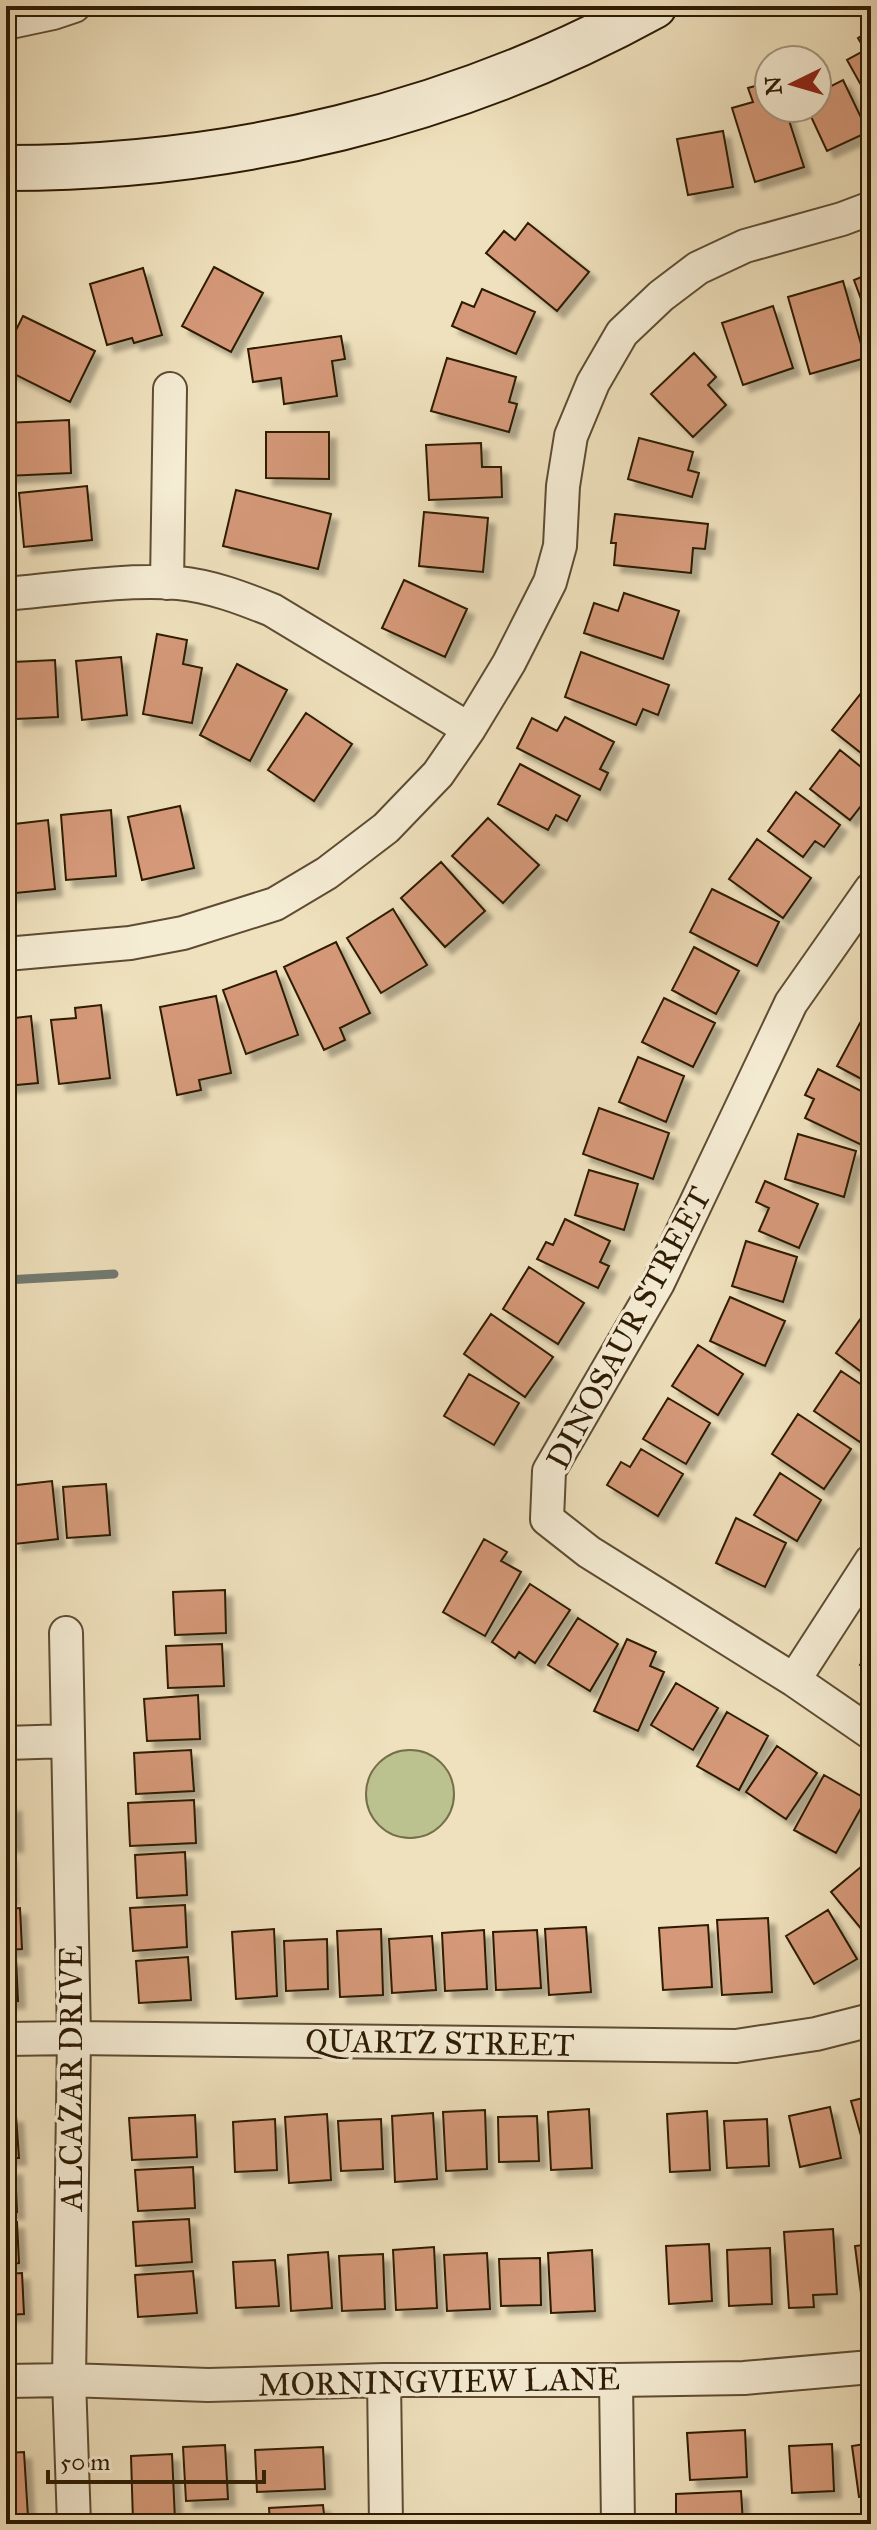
<svg xmlns="http://www.w3.org/2000/svg" width="877" height="2530" viewBox="0 0 877 2530" font-family="'IM FELL Great Primer',serif">
	<defs>
		<filter id="shadow"><feDropShadow dx="7" dy="7" stdDeviation="2" flood-color="#0004"/></filter>
	</defs>
	<rect width="100%" height="100%" fill="#efe1bd"/>
	<filter id="stains"><feTurbulence type="fractalNoise" baseFrequency=".0025" numOctaves="4"/><feColorMatrix values="0 0 0 0 .2 0 0 0 0 .09 0 0 0 0 .02 0 0 0 .5 -.17"/></filter>
	<radialGradient id="worn" r=".72"><stop offset=".6" stop-color="#630" stop-opacity="0"/><stop offset="1" stop-color="#630" stop-opacity=".3"/></radialGradient>
	<!-- green -->
	<path fill="#bcc28f" stroke="#746e49" stroke-width="2" d="M366 1794a44 44 0 1 1 88 0a44 44 0 1 1-88 0Z"/>
	<g fill="none" stroke-linecap="round" stroke-linejoin="round">
		<!-- stream -->
		<path stroke="#717b72" stroke-width="9" d="M6 1280 114 1274"/>
	</g>
	<!-- building -->
	<path fill="#d59979" stroke="#2d1b03" stroke-width="2" filter="url(#shadow)" d="M871 30V103L847 60 865 50 858 38Z
		M843 80 868 132 827 151 807 108H817V93Z
		M769 82V108H785L804 167 755 182 732 108 753 102 748 88Z
		M723 131 733 187 688 195 677 139Z
		M528 223 589 272 557 311 486 253 504 231 515 240Z
		M214 267 263 293 231 352 182 326Z
		M143 268 162 335 134 343 132 338 107 345 90 284Z
		M871 273V326L854 280Z
		M843 281 865 358 810 374 788 297Z
		M482 289 535 312 516 354 452 326 462 302 474 307Z
		M773 306 793 368 743 385 722 323Z
		M23 316 95 351 70 402 6 370V350Z
		M341 336 345 359 332 361 337 396 284 404 281 378 253 382 248 349Z
		M694 353 716 377 708 385 726 405 693 437 651 394Z
		M447 358 516 377 509 402 517 404 509 432 431 411Z
		M69 420 71 473 6 476V423Z
		M266 432H329V479L266 478Z
		M639 438 693 452 688 470 699 473 692 497 628 479Z
		M481 443 482 467H501L502 497 429 500 426 445Z
		M87 486 92 540 24 547 19 493Z
		M236 490 331 514 318 569 223 546Z
		M424 512 488 518 483 572 419 566Z
		M615 514 708 524 705 549 693 548 691 573 614 565 616 543H611Z
		M404 580 467 609 445 657 382 628Z
		M624 593 679 611 663 659 584 633 594 603 618 611Z
		M157 634 187 640 183 664 202 668 192 723 143 714Z
		M581 652 669 685 658 715 643 709 636 725 565 697Z
		M121 657 127 715 82 720 76 661Z
		M55 660 58 717 16 719 13 662Z
		M237 664 287 690 250 761 200 735Z
		M862 692 871 700V761L832 730Z
		M306 713 352 744 314 801 268 770Z
		M565 717 614 742 600 769 608 773 600 790 517 748 532 718 557 731Z
		M840 750 871 775V793L850 820 810 789Z
		M520 764 580 796 567 821 556 815 548 830 498 804Z
		M796 792 840 825 824 847 815 841 803 857 768 831Z
		M180 806 194 868 142 880 128 817Z
		M111 810 116 876 66 880 61 815Z
		M488 818 539 865 503 903 452 856Z
		M48 820 55 889 6 894V825Z
		M757 839 811 878 783 918 729 879Z
		M441 862 485 911 445 947 401 898Z
		M712 889 779 922 757 966 690 932Z
		M393 909 427 965 381 993 347 938Z
		M336 942 370 1013 340 1028 345 1040 324 1050 284 967Z
		M694 947 739 971 716 1014 672 990Z
		M276 971 298 1035 246 1054 223 990Z
		M216 996 231 1073 199 1080 201 1090 177 1095 160 1007Z
		M664 998 715 1023 693 1067 642 1042Z
		M101 1005 110 1078 59 1084 51 1020 76 1018 75 1008Z
		M31 1016 38 1083 6 1086V1019Z
		M860 1023 871 1028V1084L837 1066Z
		M638 1057 684 1076 666 1122 619 1102Z
		M818 1069 871 1096V1137L866 1147 805 1118 814 1099 805 1095Z
		M599 1108 669 1133 653 1179 583 1154Z
		M798 1134 856 1151 844 1197 785 1179Z
		M589 1170 638 1184 624 1230 575 1215Z
		M765 1181 818 1204 799 1248 759 1231 769 1208 756 1202Z
		M565 1219 610 1241 600 1262 609 1266 598 1288 537 1259 546 1242 553 1245Z
		M746 1241 797 1257 783 1302 732 1286Z
		M529 1267 584 1303 558 1344 503 1309Z
		M730 1297 785 1321 765 1366 710 1341Z
		M491 1314 553 1357 525 1397 464 1354Z
		M864 1314 871 1319V1379L836 1353Z
		M698 1345 743 1374 718 1415 672 1386Z
		M841 1371 871 1391V1425L860 1442 814 1411Z
		M469 1374 519 1403 494 1445 444 1416Z
		M668 1398 710 1423 686 1464 643 1439Z
		M798 1414 851 1449 824 1489 772 1454Z
		M641 1449 683 1474 658 1516 607 1485 621 1462 630 1467Z
		M780 1473 821 1500 797 1541 754 1515Z
		M52 1481 58 1539 15 1544 8 1486Z
		M106 1484 110 1535 67 1538 63 1487Z
		M736 1518 786 1543 765 1587 716 1563Z
		M484 1539 507 1552 501 1561 521 1572 485 1636 443 1612Z
		M530 1584 570 1610 535 1663 519 1652 515 1658 492 1642Z
		M225 1590 226 1633 175 1635 173 1592Z
		M578 1618 618 1644 590 1691 548 1665Z
		M627 1639 656 1652 650 1666 664 1672 638 1731 594 1711Z
		M222 1644 224 1686 168 1688 166 1646Z
		M871 1648V1672L860 1665Z
		M676 1683 718 1708 693 1750 651 1725Z
		M198 1695 200 1739 147 1741 144 1699Z
		M727 1712 768 1736 739 1790 697 1766Z
		M777 1746 817 1773 786 1819 746 1792Z
		M191 1750 194 1791 136 1794 134 1753Z
		M824 1775 866 1799 836 1853 794 1830Z
		M194 1800 196 1843 130 1846 128 1803Z
		M6 1805H14L16 1845H6Z
		M185 1852 187 1895 137 1898 135 1855Z
		M6 1855H9L11 1897 6 1898Z
		M868 1861 871 1864V1941L831 1892Z
		M185 1905 187 1947 133 1951 130 1908Z
		M20 1908 22 1949 6 1950V1909Z
		M828 1910 857 1959 814 1984 786 1936Z
		M768 1918 772 1992 722 1995 717 1920Z
		M708 1925 712 1987 663 1990 659 1928Z
		M586 1927 591 1992 549 1995 545 1929Z
		M274 1929 277 1996 236 1999 232 1932Z
		M381 1929 383 1995 340 1997 337 1931Z
		M484 1930 487 1989 445 1991 442 1933Z
		M537 1930 541 1988 496 1990 493 1932Z
		M432 1936 436 1990 392 1993 389 1939Z
		M327 1939 328 1989 286 1991 284 1941Z
		M188 1957 191 2000 139 2003 136 1961Z
		M6 1959H16L18 2001 6 2002Z
		M871 2096V2144L864 2146 851 2101Z
		M830 2107 841 2158 800 2167 789 2116Z
		M589 2109 592 2168 551 2170 548 2112Z
		M485 2110 487 2169 446 2171 443 2112Z
		M707 2111 710 2170 670 2172 667 2114Z
		M433 2113 437 2179 395 2182 392 2116Z
		M327 2114 331 2180 289 2183 285 2117Z
		M195 2115 197 2157 132 2160 129 2118Z
		M6 2116H16L19 2158H6Z
		M537 2116 539 2161 499 2162 498 2117Z
		M275 2119 277 2170 235 2172 233 2122Z
		M381 2119 383 2169 341 2171 338 2121Z
		M767 2119 769 2166 727 2168 724 2121Z
		M193 2167 195 2208 138 2211 135 2170Z
		M15 2168 17 2212H6V2169Z
		M189 2219 192 2262 136 2266 133 2222Z
		M6 2222H17L19 2263 6 2264Z
		M833 2229 837 2294 813 2295 814 2307 789 2308 784 2232Z
		M709 2244 712 2301 669 2304 666 2246Z
		M871 2244V2291L861 2293 855 2246Z
		M434 2247 437 2308 396 2310 393 2250Z
		M770 2248 772 2304 729 2306 727 2250Z
		M592 2250 595 2311 551 2313 548 2253Z
		M328 2252 332 2308 291 2311 288 2255Z
		M487 2253 490 2309 447 2311 444 2255Z
		M383 2254 385 2309 342 2311 339 2256Z
		M540 2258 541 2305 501 2306 499 2259Z
		M275 2260 279 2306 236 2308 233 2262Z
		M193 2271 197 2313 138 2317 135 2275Z
		M22 2273 24 2314 6 2315V2274Z
		M745 2430 747 2477 690 2480 687 2433Z
		M871 2443V2496L859 2497 852 2446Z
		M832 2444 834 2491 792 2493 789 2446Z
		M225 2445 228 2499 186 2501 183 2447Z
		M323 2447 325 2489 257 2492 255 2450Z
		M24 2452 28 2517 6 2518V2453Z
		M172 2454 175 2520 133 2522 131 2456Z
		M741 2491 743 2524H688L687 2514 676 2515V2494Z
		M323 2505 325 2524H270L269 2508Z"/>
	<g fill="none" stroke-linecap="round" stroke-linejoin="round">
		<defs>
			<path id="street" d="M6 23 53 13 74 6
				M167 583 170 389
				M6 594C63 589 121 579 178 583 211 586 242 598 272 610L469 729
				M871 889 791 1003 658 1283 549 1471 547 1519 589 1552 794 1680 871 1733
				M6 954 130 943 183 933 275 904 327 873 386 828 438 774 469 729 509 663 550 582 560 546 563 486 571 436 593 383 622 333 661 296 698 268 745 246 842 219 871 208
				M66 1633 74 2038 69 2380 74 2524
				M794 1680 871 1561
				M6 1743 68 1741
				M6 2039 74 2038 736 2046 816 2034 871 2020
				M384 2380 386 2524
				M616 2380 618 2524
				M6 2381 69 2380 208 2385 384 2380H616L744 2378 871 2367"/>
			<path id="secondary" d="M6 168C231 168 456 115 654 6"/>
		</defs>
		<!-- street casing -->
		<use href="#street" stroke="#5e4c32" stroke-width="36"/>
		<!-- secondary casing -->
		<use href="#secondary" stroke="#2d1b03" stroke-width="48"/>
		<!-- street -->
		<use href="#street" stroke="#f5ecd4" stroke-width="32"/>
		<!-- secondary -->
		<use href="#secondary" stroke="#f5ecd4" stroke-width="44"/>
	</g>
	<g text-anchor="middle" dominant-baseline="central" stroke-width="7" stroke-linejoin="round" paint-order="stroke">
		<!-- street labels -->
		<g font-size="32" fill="#2d1b03" stroke="#f5ecd4">
			<text transform="translate(629 1328) rotate(-62)">DINOSAUR STREET</text>
			<text transform="translate(440 2043) rotate(1)">QUARTZ STREET</text>
			<text transform="translate(71 2078) rotate(-90)">ALCAZAR DRIVE</text>
			<text transform="translate(439 2382) rotate(-1)">MORNINGVIEW LANE</text>
		</g>
	</g>
	<!-- margin -->
	<rect width="877" height="2530" fill="none" stroke="#efe1bd" stroke-width="32"/>
	<rect x="8" y="8" width="861" height="2514" fill="none" stroke="#2d1b03" stroke-width="4"/>
	<rect x="16" y="16" width="845" height="2498" fill="none" stroke="#2d1b03" stroke-width="2"/>
	<!-- north arrow -->
	<g transform="translate(793 84) rotate(265)"><circle r="38" fill="#f5ecd4" stroke="#a59880" stroke-width="2"/>
	<path d="M0-6L14 30L0 20L-14 30Z" fill="#8f2418"/>
	<text y="-12" font-size="22" font-weight="bold" text-anchor="middle" fill="#2d1b03">N</text>
	</g>
	<!-- scale -->
	<path d="M48 2470v12h216v-12" fill="none" stroke="#2d1b03" stroke-width="4"/>
	<text x="60" y="2470" font-size="24" fill="#2d1b03" stroke="#f5ecd4" stroke-width="6" paint-order="stroke">50 m</text>
	<rect width="100%" height="100%" filter="url(#stains)"/>
	<rect width="100%" height="100%" fill="url(#worn)"/>
</svg>
